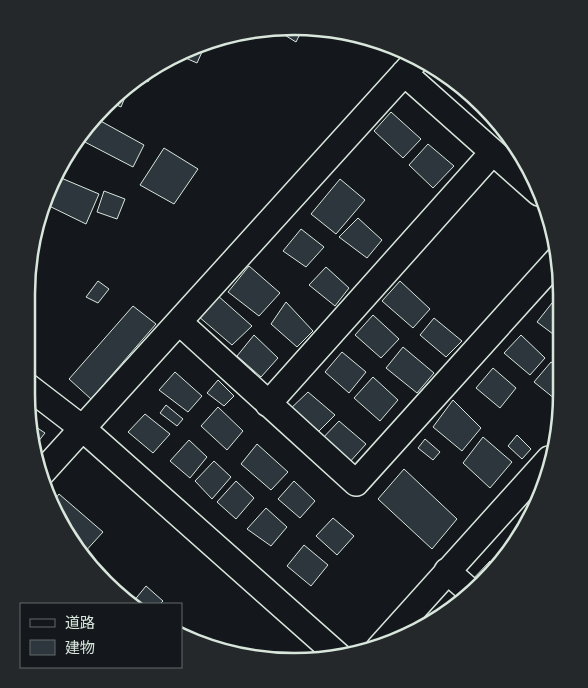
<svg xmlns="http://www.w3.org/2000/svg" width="588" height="688" viewBox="0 0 588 688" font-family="Quicksand,'Noto Sans JP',sans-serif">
	<rect width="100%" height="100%" fill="#14181c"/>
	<!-- building -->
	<path fill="#2c363c" stroke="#d8e6dc" d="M300 28 302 30 296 42 278 31Z
		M195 48 202 52 197 63 181 56Z
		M153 72 148 82 142 78Z
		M125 88 128 90 121 107 110 102 117 93Z
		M391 112 421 139 403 158 374 131Z
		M97 119 144 145 133 167 81 140Z
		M428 144 454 166 433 188 409 165Z
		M164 148 198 169 174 204 140 185Z
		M54 175 99 194 86 224 45 204Z
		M340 179 365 200 336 234 311 214Z
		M104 191 125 199 117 219 97 212Z
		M358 218 382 240 367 258 339 237Z
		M301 229 324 247 306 267 283 251Z
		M249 266 280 293 259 316 228 292Z
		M326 267 349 288 335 306 309 285Z
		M98 281 109 289 98 303 86 297Z
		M400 281 430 309 413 328 382 301Z
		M217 295 252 326 232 345 198 316Z
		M286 302 313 331 297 347 271 324Z
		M552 303 561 311V340L537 322Z
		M133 306 156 324 91 399 69 379Z
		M373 315 399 339 381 358 355 335Z
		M434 318 462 341 446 357 420 335Z
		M254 335 278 358 261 377 237 356Z
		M521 335 545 358 530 375 504 353Z
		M403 347 434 373 417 393 386 368Z
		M342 352 366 372 349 393 325 372Z
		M551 362 562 371 560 403 534 382Z
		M493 368 516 388 500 408 476 388Z
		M175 372 202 396 188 412 159 390Z
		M373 377 398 400 380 421 354 398Z
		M218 380 234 396 224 406 207 393Z
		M308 392 335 415 314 436 287 412Z
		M453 400 481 428 462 451 433 427Z
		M166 405 183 419 177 426 160 413Z
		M218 407 243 431 227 450 201 426Z
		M145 414 170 434 153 453 128 432Z
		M339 421 366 444 348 464 320 441Z
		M30 423 45 433 33 448Z
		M517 435 531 449 522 459 508 446Z
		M483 437 512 462 490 488 463 463Z
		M425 439 440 452 433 460 418 448Z
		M189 440 207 457 190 478 170 461Z
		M257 444 288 472 271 490 241 464Z
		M214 461 231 477 212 499 195 481Z
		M404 469 457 519 432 549 378 499Z
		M236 481 254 498 236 519 217 502Z
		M294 481 315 501 300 518 278 499Z
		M59 494 103 532 82 555 54 513 51 504Z
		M266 508 287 527 271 546 247 529Z
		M333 518 354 536 337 555 316 536Z
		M304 545 328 565 311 586 287 566Z
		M490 561 495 566 478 588 471 581Z
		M146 586 163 601 160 604H136L133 602Z"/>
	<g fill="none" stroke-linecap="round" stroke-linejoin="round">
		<defs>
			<path id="minor" d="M404 73 539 193
				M179 322 356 483 558 259
				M26 385 82 428 340 657
				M268 404 493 152
				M40 475 418 58
				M447 571 472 593
				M379 648 549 459"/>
		</defs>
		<!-- minor casing -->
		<use href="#minor" stroke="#d8e6dc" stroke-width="28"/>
		<!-- minor -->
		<use href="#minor" stroke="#14181c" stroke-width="25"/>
	</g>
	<!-- crop -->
	<path d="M0 0H588V688H0ZM294 35H294A259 259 0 0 1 553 294V394A259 259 0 0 1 294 653H294A259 259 0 0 1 35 394V294A259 259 0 0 1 294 35Z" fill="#24282b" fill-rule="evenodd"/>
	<path fill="none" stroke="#d8e6dc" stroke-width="2.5" d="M294 35H294A259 259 0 0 1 553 294V394A259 259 0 0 1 294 653H294A259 259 0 0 1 35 394V294A259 259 0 0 1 294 35Z"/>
	<!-- legend -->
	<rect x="20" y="603" width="162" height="65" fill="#14181c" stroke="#626a69"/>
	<rect x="30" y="619" width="25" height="8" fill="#14181c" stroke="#626a69"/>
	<text x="65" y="628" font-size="15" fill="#d8e6dc">道路</text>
	<rect x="30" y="640" width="25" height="15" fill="#2c363c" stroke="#626a69"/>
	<text x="65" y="653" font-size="15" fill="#d8e6dc">建物</text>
</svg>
